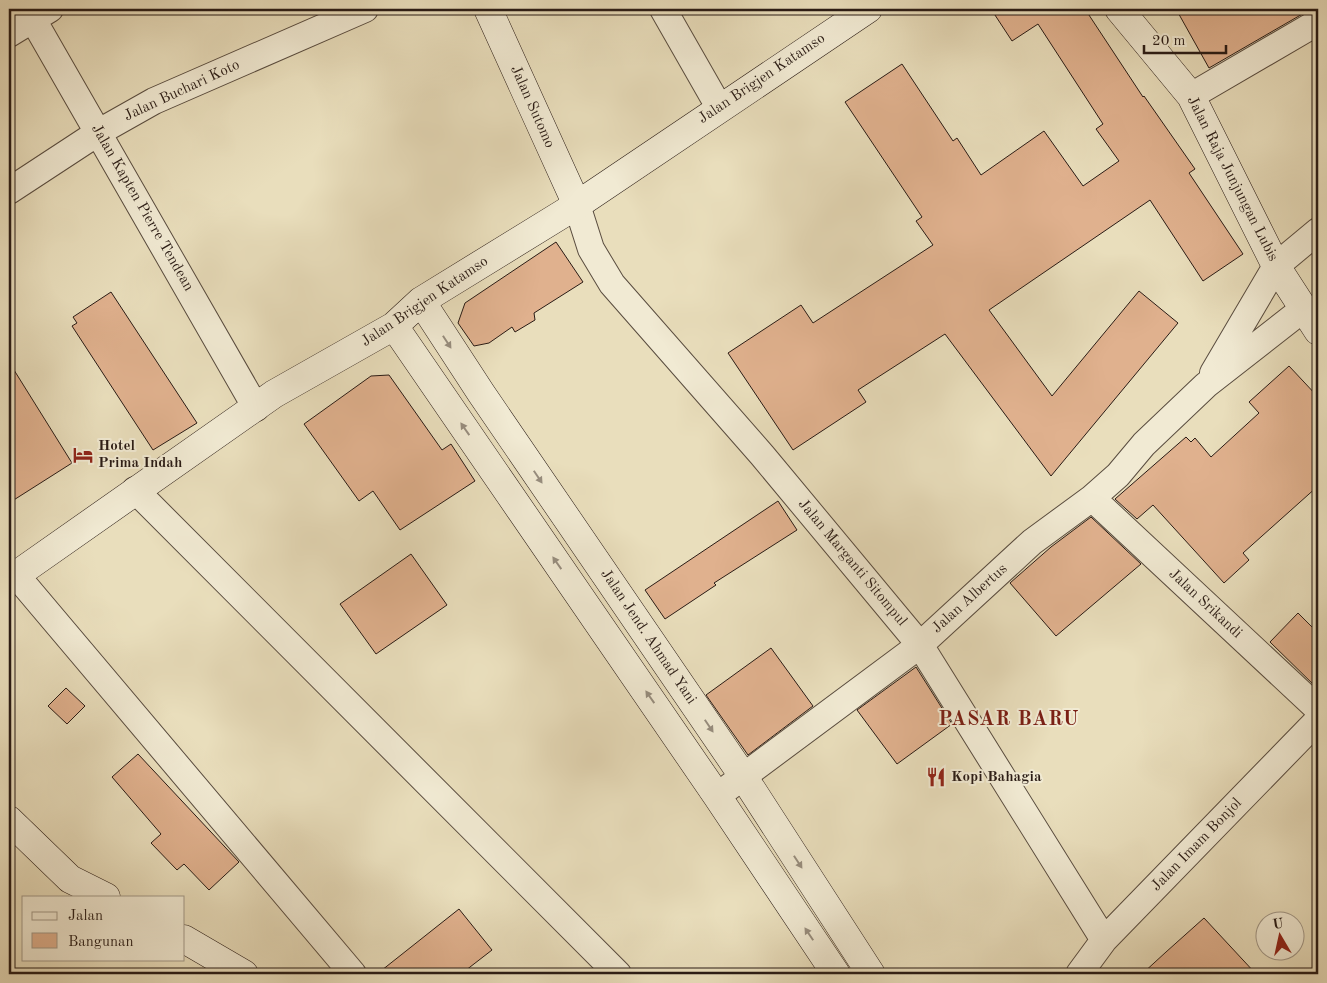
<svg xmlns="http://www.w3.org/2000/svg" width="1327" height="983" viewBox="0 0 1327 983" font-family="'Old Standard TT',serif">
	<rect width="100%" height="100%" fill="#e9debc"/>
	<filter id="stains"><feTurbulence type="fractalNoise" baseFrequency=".004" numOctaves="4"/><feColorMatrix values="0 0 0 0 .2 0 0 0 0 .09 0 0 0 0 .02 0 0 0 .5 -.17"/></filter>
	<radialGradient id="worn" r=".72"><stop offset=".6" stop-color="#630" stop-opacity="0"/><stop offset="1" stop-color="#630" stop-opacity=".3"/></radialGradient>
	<!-- building -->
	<path fill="#e0b18e" stroke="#291b15" d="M991 9H1085L1143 97 1144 96 1195 169 1189 173 1243 254 1203 281 1150 200 989 310 1052 396 1139 291 1178 323 1051 476 945 334 858 390 866 402 793 450 728 353 801 305 813 323 933 245 916 221 922 217 845 102 902 64 953 141 957 138 981 175 1044 131 1083 186 1119 161 1096 129 1103 124 1038 24 1012 41Z
		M1176 9H1311L1209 68Z
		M556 242 583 282 534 313 535 320 515 332 512 327 489 343 474 346 458 323 465 303Z
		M111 292 197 423 153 450 72 326 77 323 73 317Z
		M9 362 72 463 9 503Z
		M1289 366 1318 397V486L1243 553 1249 560 1224 583 1153 505 1137 519 1115 499 1186 437 1191 442 1195 438 1211 457 1259 413 1249 402Z
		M389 375 442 450 451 444 475 481 400 530 373 491 359 501 304 424 371 376Z
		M778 501 797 530 714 583 716 585 665 619 645 590Z
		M1091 517 1141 564 1056 636 1010 583 1051 547Z
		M411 554 447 605 376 654 340 604Z
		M1298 613 1318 633V689L1270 642Z
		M771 648 813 706 748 755 706 695Z
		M916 667 952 724 897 764 857 710Z
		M66 688 85 706 67 724 48 706Z
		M138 754 239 862 209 890 184 864 177 870 151 843 161 834 112 777Z
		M459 909 492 950 461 974H377Z
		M1204 918 1256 974H1142L1166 952Z"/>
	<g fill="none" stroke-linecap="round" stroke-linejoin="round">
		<defs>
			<path id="street" d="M27 9 256 408
				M663 9 719 107
				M9 34 50 9
				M1191 96 1318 22
				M9 191 99 132 154 101 365 9
				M577 205 591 249 612 284 762 455 920 645 1104 940
				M1213 373 1276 266 1318 231
				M135 490 618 974
				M1092 498 1318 709
				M16 575 353 974
				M717 796 920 645 1032 542 1092 498 1118 475 1144 444 1206 385 1302 310
				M1079 974 1104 940 1318 720"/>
			<path id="secondary" d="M488 9 577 205
				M1119 9 1191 96 1276 266 1318 331
				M421 301 481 393 743 776 871 974
				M394 326 717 796 836 974
				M9 580 274 394 394 326 421 301 577 205 868 9
				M9 820 70 879 106 897
				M184 939 244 974"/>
		</defs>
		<!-- street casing -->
		<use href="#street" stroke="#594c3f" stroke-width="28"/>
		<!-- secondary casing -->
		<use href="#secondary" stroke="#291b15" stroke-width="29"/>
		<!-- street -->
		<use href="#street" stroke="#f1ead3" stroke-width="26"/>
		<!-- secondary -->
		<use href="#secondary" stroke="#f1ead3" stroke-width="28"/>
	</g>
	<!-- one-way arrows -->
	<defs><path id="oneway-solid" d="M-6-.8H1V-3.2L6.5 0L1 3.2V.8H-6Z" transform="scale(1.25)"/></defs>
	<g fill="#978d7e">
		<use href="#oneway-solid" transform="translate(447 342) rotate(57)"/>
		<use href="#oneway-solid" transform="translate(465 429) rotate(-125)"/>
		<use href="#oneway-solid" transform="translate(538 477) rotate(56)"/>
		<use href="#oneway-solid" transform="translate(557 563) rotate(-125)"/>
		<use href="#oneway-solid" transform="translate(650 697) rotate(-125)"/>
		<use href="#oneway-solid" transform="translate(709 726) rotate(56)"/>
		<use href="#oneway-solid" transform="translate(798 862) rotate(57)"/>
		<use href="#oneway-solid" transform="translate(809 934) rotate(-124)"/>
	</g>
	<!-- icons -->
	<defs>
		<symbol id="hotel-bare" viewBox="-9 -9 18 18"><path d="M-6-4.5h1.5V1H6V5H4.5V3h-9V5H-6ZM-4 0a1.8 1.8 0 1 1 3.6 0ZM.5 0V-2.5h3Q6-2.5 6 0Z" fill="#8f2418" stroke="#f1ead3" stroke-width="2.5" paint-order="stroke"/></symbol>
		<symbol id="restaurant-bare" viewBox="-9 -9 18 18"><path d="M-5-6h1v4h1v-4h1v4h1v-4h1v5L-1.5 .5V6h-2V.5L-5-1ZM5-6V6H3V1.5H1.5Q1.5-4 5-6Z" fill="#8f2418" stroke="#f1ead3" stroke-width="2.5" paint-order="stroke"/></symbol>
	</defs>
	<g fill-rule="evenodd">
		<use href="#hotel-bare" x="69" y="441" width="28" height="28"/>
		<use href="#restaurant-bare" x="922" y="763" width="28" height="28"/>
	</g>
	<g text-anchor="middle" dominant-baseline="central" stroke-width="4" stroke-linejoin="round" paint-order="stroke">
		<!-- street labels -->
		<g font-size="15" fill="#291b15" stroke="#f1ead3">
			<text transform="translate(762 79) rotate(-34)">Jalan Brigjen Katamso</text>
			<text transform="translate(182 91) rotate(-25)">Jalan Buchari Koto</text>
			<text transform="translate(532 107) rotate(66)">Jalan Sutomo</text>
			<text transform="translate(1232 179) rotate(63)">Jalan Raja Junjungan Lubis</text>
			<text transform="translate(142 208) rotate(60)">Jalan Kapten Pierre Tendean</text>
			<text transform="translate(425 302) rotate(-34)">Jalan Brigjen Katamso</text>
			<text transform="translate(852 563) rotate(50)">Jalan Marganti Sitompul</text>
			<text transform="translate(970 599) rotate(-42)">Jalan Albertus</text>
			<text transform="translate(1205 604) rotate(43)">Jalan Srikandi</text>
			<text transform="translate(648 637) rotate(56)">Jalan Jend. Ahmad Yani</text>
			<text transform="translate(1197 845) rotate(-46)">Jalan Imam Bonjol</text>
		</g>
		<!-- poi labels -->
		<g font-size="15" font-weight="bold" fill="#291b15" stroke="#f1ead3" text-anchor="start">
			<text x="98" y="446">Hotel<tspan x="98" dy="17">Prima Indah</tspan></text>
			<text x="951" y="777">Kopi Bahagia</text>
		</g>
		<!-- district labels -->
		<g font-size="20" font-weight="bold" letter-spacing="1" fill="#7a1f14" stroke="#f1ead3">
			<text x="1009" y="720">PASAR BARU</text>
		</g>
	</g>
	<!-- margin -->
	<rect width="1327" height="983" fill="none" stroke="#e9debc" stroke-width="30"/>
	<rect x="10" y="10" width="1307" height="963" fill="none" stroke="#291b15" stroke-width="2.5"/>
	<rect x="15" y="15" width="1297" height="953" fill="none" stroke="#291b15"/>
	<!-- legend -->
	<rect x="22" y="896" width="162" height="65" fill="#f1ead3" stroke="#a19787"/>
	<rect x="32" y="912" width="25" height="8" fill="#f1ead3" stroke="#a19787"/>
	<text x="68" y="920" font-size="15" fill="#291b15">Jalan</text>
	<rect x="32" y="933" width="25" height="15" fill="#e0b18e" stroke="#a19787"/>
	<text x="68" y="946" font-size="15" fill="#291b15">Bangunan</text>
	<!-- north arrow -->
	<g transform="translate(1280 936) rotate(351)"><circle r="24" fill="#f1ead3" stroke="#a19787"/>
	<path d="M0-4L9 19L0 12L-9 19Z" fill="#8f2418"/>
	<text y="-8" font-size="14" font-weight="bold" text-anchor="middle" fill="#291b15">U</text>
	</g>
	<!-- scale -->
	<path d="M1144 45v8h82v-8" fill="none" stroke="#291b15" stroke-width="2.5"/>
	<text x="1152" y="45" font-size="15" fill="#291b15" stroke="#f1ead3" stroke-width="4" paint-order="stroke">20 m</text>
	<rect width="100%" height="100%" filter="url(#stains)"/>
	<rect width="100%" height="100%" fill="url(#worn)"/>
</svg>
